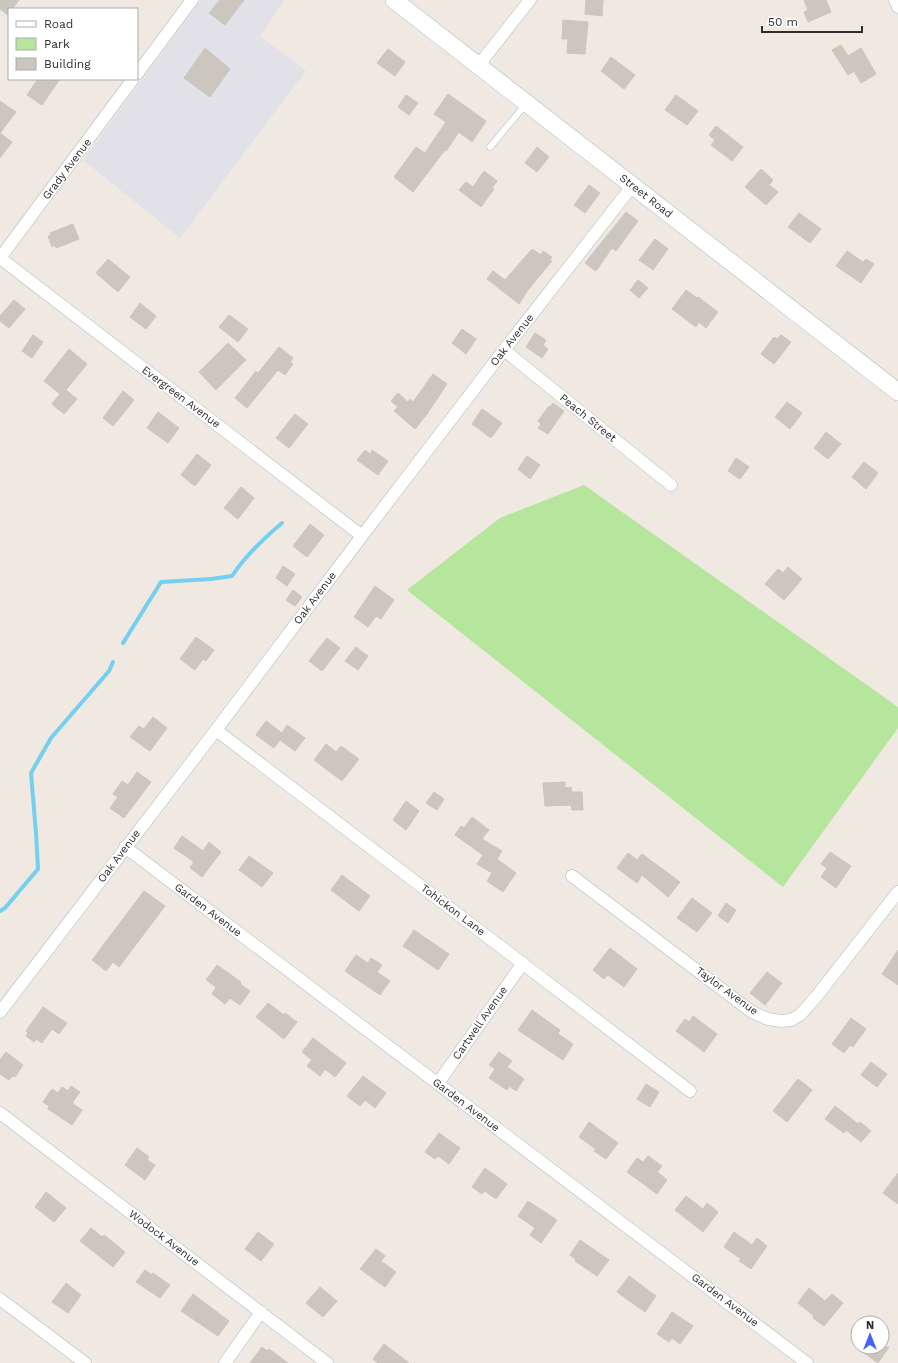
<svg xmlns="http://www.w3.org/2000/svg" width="898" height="1363" viewBox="0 0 898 1363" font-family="'Work Sans',sans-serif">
	<rect width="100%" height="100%" fill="#efe9e1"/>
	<!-- industrial -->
	<path fill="#e3e1e8" d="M201 0H284L260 36 306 71 180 238 83 160Z"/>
	<!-- green -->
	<path fill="#b6e59e" d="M584 485 898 707V728L783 887 407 590 500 518Z"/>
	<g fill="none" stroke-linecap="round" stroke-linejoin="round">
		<!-- stream -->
		<path stroke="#75cff0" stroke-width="4" d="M123 643 161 582 211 579 232 576C246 555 263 539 282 523
			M0 911 5 908 38 869 36 833 31 773 51 738 109 671 113 662"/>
	</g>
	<!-- building -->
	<path fill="#cbc7bf" stroke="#cbc5ba" d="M0 0H19L12 9H9L8 15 0 9Z
		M220 0H244L225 25 209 13Z
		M586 0H603L602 16 585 14Z
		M804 0H826L831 12 808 22 804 12 808 10Z
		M563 20 588 22 585 54 567 53 568 39H562Z
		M841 45 848 56 861 48 876 74 861 83 854 71 848 75 832 50Z
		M205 48 230 69 210 97 184 78Z
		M388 49 405 62 395 76 377 63Z
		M611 57 635 75 624 89 601 71Z
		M38 79H60L42 105 27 95Z
		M448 94 486 121 472 142 459 132 446 151 445 150 413 192 394 177 416 147 425 153 446 122 434 114Z
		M406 95 418 103 409 115 398 107Z
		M676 95 698 111 687 125 665 110Z
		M0 101 16 112 0 133 12 142 0 158Z
		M716 126 743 147 732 161 711 145 715 140 709 135Z
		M537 147 549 157 537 172 525 163Z
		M761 169 773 180 769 185 778 192 766 205 745 187Z
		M484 171 497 181 492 188 494 189 481 207 459 190 466 182 473 187Z
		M589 185 600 193 585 213 574 205Z
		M626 212 638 221 616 251 612 248 596 271 585 263Z
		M799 213 821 229 810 243 788 227Z
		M73 224 79 239 56 248 55 245 52 247 48 236 51 235 50 233Z
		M655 239 668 249 653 270 639 260Z
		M532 249 541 255 543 251 552 257 550 260 552 261 528 290 519 304 487 279 493 271 505 280Z
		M847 251 863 262 866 259 874 264 861 283 836 266Z
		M108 259 130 277 118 292 96 273Z
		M638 280 648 288 639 298 630 290Z
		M686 290 697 298 698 297 718 312 706 328 699 322 696 327 672 309Z
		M14 300 25 309 9 328 0 321V316Z
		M140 303 156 316 146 329 130 317Z
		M229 315 248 329 238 342 219 327Z
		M462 329 476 339 466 354 452 343Z
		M535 333 546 340 543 345 548 349 542 358 526 347Z
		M33 335 43 342 32 358 22 351Z
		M781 335 791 342 774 364 761 354 774 337 777 339Z
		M228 343 246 360 216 390 199 372Z
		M279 347 293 358 290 362 293 364 285 375 278 370 247 408 235 398 256 371 258 373Z
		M69 349 87 364 66 390 77 399 64 414 52 404 60 394 44 381Z
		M433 374 447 384 427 414 415 429 394 411 398 407 391 401 398 393 408 402 410 399 413 402Z
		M123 391 134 400 113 426 103 418Z
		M787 402 802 413 790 429 775 417Z
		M553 403 564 411 548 434 538 428 541 424 538 421 549 406 550 407Z
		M482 409 502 423 491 438 472 424Z
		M158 412 179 428 168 443 147 428Z
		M295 414 308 424 289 448 276 438Z
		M826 432 841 444 828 459 814 448Z
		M365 450 370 454 372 450 388 461 378 475 357 460Z
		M197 454 211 465 195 486 181 475Z
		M527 456 540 465 530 479 518 469Z
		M736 458 749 467 740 479 728 471Z
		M864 462 878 473 866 489 852 477Z
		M241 487 254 498 238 519 224 508Z
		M310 524 324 535 307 557 293 546Z
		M283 566 295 574 287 586 276 578Z
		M788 567 802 579 784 600 765 584 778 569 783 573Z
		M375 586 394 600 381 619 376 616 368 627 354 617Z
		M293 590 302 597 295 606 286 600Z
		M196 637 214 650 206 661 203 659 195 670 180 659Z
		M327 638 340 648 322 671 309 661Z
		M356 647 368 656 358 670 345 661Z
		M153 717 167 728 150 751 130 737 139 726 144 729Z
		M266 721 282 733 287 725 305 738 295 751 280 740 274 748 256 735Z
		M326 744 336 752 341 746 359 759 342 781 314 760Z
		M137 772 151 782 124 818 110 808 118 797 113 794 122 781 128 785Z
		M565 782V788L571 787 572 792H582L583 810H572L571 805 545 806 543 783Z
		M434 792 444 799 437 810 426 803Z
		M406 801 419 811 406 830 393 820Z
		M472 817 489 830 482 839 502 851 497 859 516 873 503 892 487 881 492 873 477 864 483 855 455 835 461 826 464 828Z
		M182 836 203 851 209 842 221 852 202 877 190 868 194 862 174 848Z
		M830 852 851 866 836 888 821 877 827 868 821 864Z
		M628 853 637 860 642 854 680 882 668 897 642 875 637 883 617 868Z
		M249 856 273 873 262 887 239 870Z
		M342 875 370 896 359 911 331 890Z
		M144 891 165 906 119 967 113 962 106 971 92 960Z
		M692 898 712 913 697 932 677 918Z
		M726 903 736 910 728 923 718 916Z
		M414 930 449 954 438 970 403 946Z
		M610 948 637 969 624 987 608 975 604 979 593 970Z
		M898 950V985L882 974Z
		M356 955 368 963 371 958 382 965 377 972 390 981 380 995 345 971Z
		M217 965 241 982 240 984 250 991 240 1005 230 998 225 1004 212 994 216 987 206 980Z
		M767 972 782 983 765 1005 750 993Z
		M268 1003 284 1015 285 1013 297 1022 284 1039 256 1017Z
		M43 1007 67 1023 59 1034 52 1029 42 1043 36 1039 34 1042 26 1036 28 1033 26 1031Z
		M532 1010 560 1030 558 1034 573 1044 563 1060 518 1030Z
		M693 1016 717 1034 704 1052 676 1031 685 1019 689 1022Z
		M851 1018 866 1029 853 1047 850 1045 844 1053 832 1044Z
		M313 1038 346 1063 335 1077 325 1069 320 1076 307 1066 312 1060 302 1052Z
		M6 1052 23 1065 15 1077 13 1076 9 1080 0 1074V1060Z
		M499 1052 512 1061 507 1067 524 1079 516 1091 509 1086 507 1090 489 1078 495 1069 489 1065Z
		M871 1062 887 1074 877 1087 861 1075Z
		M363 1076 386 1093 375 1108 365 1100 360 1106 347 1096Z
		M798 1079 812 1090 787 1122 773 1111Z
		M646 1084 659 1092 650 1107 637 1099Z
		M71 1086 80 1092 72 1103 82 1110 72 1125 48 1109 49 1106 43 1102 52 1089 58 1093 62 1087 68 1091Z
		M835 1106 858 1124 860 1122 871 1131 861 1142 846 1130 844 1133 825 1119Z
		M589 1122 618 1143 606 1159 594 1151 596 1149 579 1137Z
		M439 1133 460 1148 449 1164 438 1156 435 1159 425 1152Z
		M137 1148 149 1157 147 1160 155 1165 145 1180 125 1165Z
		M648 1156 662 1166 657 1172 667 1180 657 1194 627 1172 637 1158 643 1162Z
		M485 1168 507 1184 496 1199 485 1191 482 1194 472 1187Z
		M898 1173V1204L883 1193Z
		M46 1192 66 1208 54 1222 35 1207Z
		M686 1196 703 1209 707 1203 718 1212 703 1232 675 1210Z
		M528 1201 557 1220 541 1243 530 1235 535 1228 518 1216Z
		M91 1228 102 1237 104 1235 125 1252 113 1267 80 1241Z
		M258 1232 274 1244 261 1261 245 1249Z
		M734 1232 752 1245 757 1238 767 1246 751 1269 739 1261 741 1259 724 1247Z
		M580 1240 609 1260 597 1276 575 1261 576 1260 570 1255Z
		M376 1249 385 1256 381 1261 396 1272 385 1287 360 1269Z
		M145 1270 152 1275 153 1273 170 1285 160 1298 136 1282Z
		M629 1276 656 1296 645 1312 617 1292Z
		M66 1283 81 1295 68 1313 52 1302Z
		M320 1287 337 1301 323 1317 306 1303Z
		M809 1288 825 1301 832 1294 843 1303 824 1326 813 1318 814 1316 798 1303Z
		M193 1294 229 1321 218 1336 181 1311Z
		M672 1312 693 1326 680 1344 672 1338 669 1342 657 1334Z
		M384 1344 409 1363H378L373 1359Z
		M262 1347 267 1351 269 1349 288 1363H250Z
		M856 1347H889L878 1363Z"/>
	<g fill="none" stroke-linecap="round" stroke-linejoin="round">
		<defs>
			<path id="service" d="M490 147 526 104"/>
			<path id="minor" d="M895 0 898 7
				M478 66 530 0
				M137 74 192 0
				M0 258 362 536
				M0 258 133 79
				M504 350 671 485
				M216 730 690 1091
				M125 847 807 1363
				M572 876 752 1012 768 1019 782 1021 791 1020 800 1015 816 997 898 892
				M0 1012 216 730 362 536 504 350 633 185
				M438 1083 523 963
				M0 1113 327 1363
				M0 1299 85 1363
				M225 1363 261 1312"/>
			<path id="secondary" d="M394 0 898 392"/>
		</defs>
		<!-- service casing -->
		<use href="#service" stroke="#b4b7c1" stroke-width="7"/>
		<!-- minor casing -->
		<use href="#minor" stroke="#b4b7c1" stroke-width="13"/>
		<!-- secondary casing -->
		<use href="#secondary" stroke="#b4b7c1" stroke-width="18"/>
		<!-- service -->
		<use href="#service" stroke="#fff" stroke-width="6"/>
		<!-- minor -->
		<use href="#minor" stroke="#fff" stroke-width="12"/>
		<!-- secondary -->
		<use href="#secondary" stroke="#fff" stroke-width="17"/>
	</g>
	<g text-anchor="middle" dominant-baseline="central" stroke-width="3.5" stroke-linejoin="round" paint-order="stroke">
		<!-- street labels -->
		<g font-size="11" fill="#2e2e2e" stroke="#fff">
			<text transform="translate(67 169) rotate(-53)">Grady Avenue</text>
			<text transform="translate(646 196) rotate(38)">Street Road</text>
			<text transform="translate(512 340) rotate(-52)">Oak Avenue</text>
			<text transform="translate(181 397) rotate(37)">Evergreen Avenue</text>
			<text transform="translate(588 418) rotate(39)">Peach Street</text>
			<text transform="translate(315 598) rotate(-53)">Oak Avenue</text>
			<text transform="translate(119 856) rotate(-53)">Oak Avenue</text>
			<text transform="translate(208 910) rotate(37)">Garden Avenue</text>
			<text transform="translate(453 910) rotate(37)">Tohickon Lane</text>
			<text transform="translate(727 991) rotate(36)">Taylor Avenue</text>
			<text transform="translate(480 1023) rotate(-55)">Cartwell Avenue</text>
			<text transform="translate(466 1105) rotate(37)">Garden Avenue</text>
			<text transform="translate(164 1238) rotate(37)">Wodock Avenue</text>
			<text transform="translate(725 1300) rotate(37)">Garden Avenue</text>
		</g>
	</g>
	<!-- legend -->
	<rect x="8" y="8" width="130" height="72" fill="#ffffff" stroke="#ababab"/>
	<rect x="16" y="21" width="20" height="6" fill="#ffffff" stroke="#ababab"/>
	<text x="44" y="28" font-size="12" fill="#2e2e2e">Road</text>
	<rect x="16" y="38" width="20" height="12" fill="#b6e59e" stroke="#ababab"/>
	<text x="44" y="48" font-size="12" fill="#2e2e2e">Park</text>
	<rect x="16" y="58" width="20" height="12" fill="#cbc7bf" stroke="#ababab"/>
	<text x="44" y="68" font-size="12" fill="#2e2e2e">Building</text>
	<!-- north arrow -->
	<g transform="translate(870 1335)"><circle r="19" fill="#ffffff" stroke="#ababab"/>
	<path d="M0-3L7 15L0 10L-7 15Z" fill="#4264fb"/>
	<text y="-6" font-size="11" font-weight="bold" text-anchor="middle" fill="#2e2e2e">N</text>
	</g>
	<!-- scale -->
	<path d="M762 26v6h100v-6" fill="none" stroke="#2e2e2e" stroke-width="2"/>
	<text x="768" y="26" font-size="12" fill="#2e2e2e" stroke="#ffffff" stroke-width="3" paint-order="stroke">50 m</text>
</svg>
